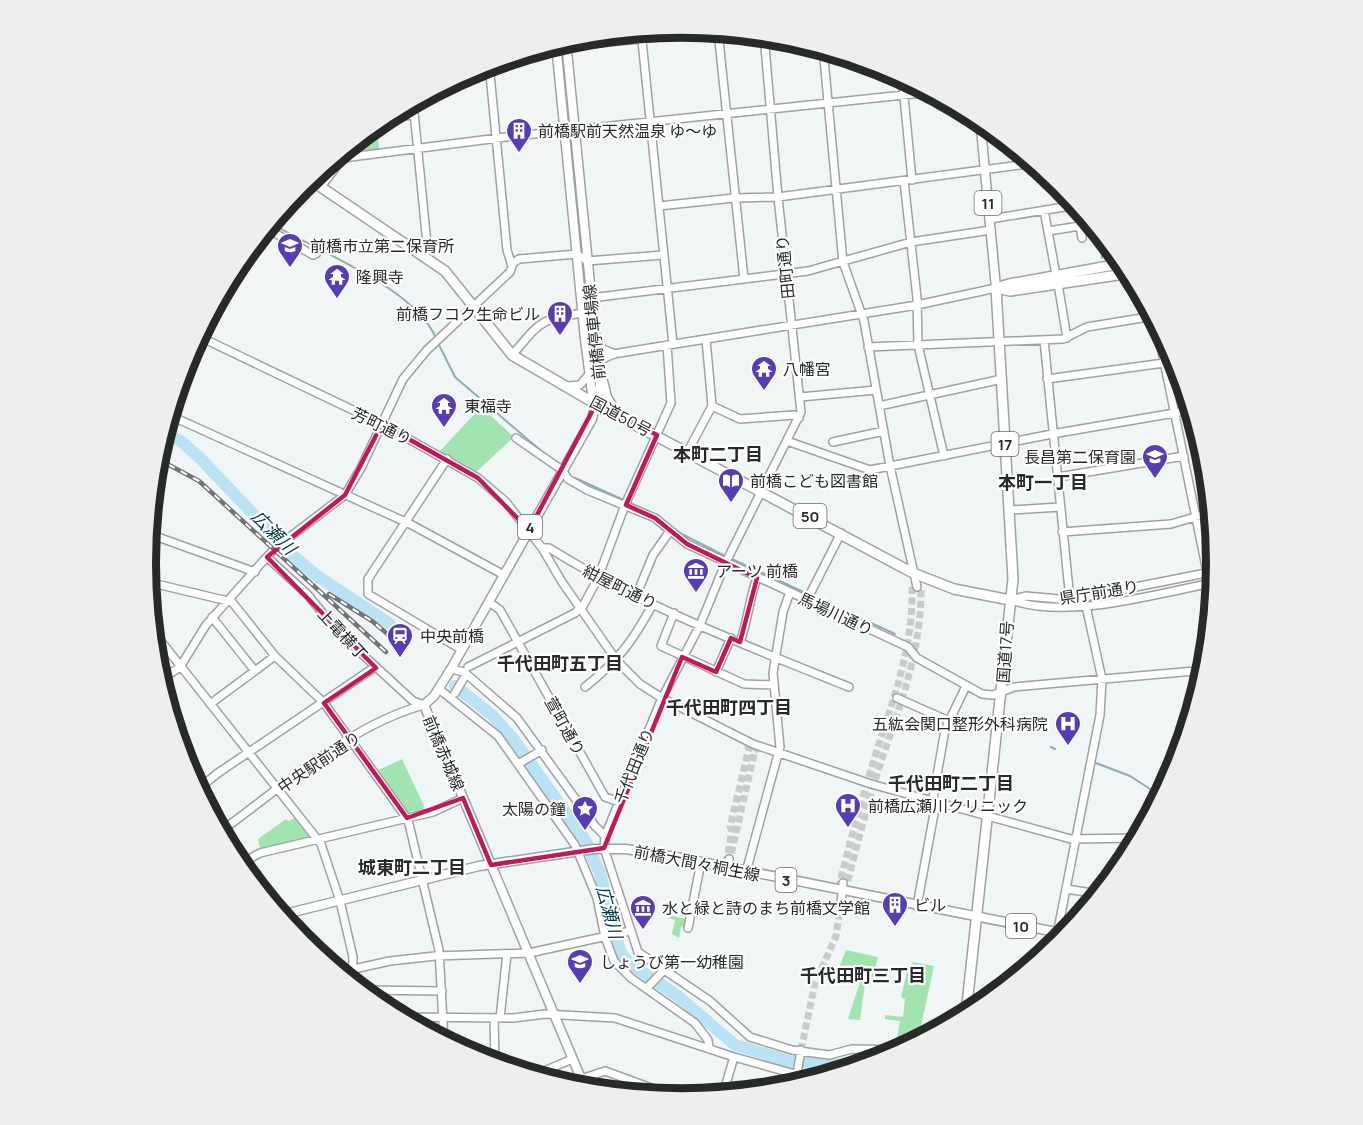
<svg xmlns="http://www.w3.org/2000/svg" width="1363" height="1125" viewBox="0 0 1363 1125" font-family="Manrope,'Noto Sans JP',sans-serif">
	<rect width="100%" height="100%" fill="#f0f5f5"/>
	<!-- green -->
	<path fill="#a1e4af" d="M377 123 379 149 352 152 347 148Z
		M481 407 514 437 476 472 440 451Z
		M402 759 424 806 423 810 407 812 378 773 379 770Z
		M296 818 310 835 309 838 260 849 258 839 286 819 288 821Z
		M669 915 686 919 685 928 681 927 679 938 672 934 675 920 668 918Z
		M846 950 878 957 873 977H866L860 1020 848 1019 861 979 836 975Z
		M913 962 934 966 918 1040 897 1038 900 1021 885 1019V1015L903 1017 905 999 901 997 908 968H911Z"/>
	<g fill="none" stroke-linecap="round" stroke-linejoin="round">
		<!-- stream -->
		<path stroke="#8eabb8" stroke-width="2" d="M271 223C318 252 414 287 436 338
			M1099 231 1102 258
			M438 343 455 377 540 450
			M575 478 657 515 674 530 723 555 895 634
			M1051 747 1055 749
			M1096 763 1130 776 1161 796"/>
		<!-- river -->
		<path stroke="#bae2f5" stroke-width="12" d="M163 434 181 441 199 457 293 556 316 575 390 624
			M455 686 492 715 512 737 585 840 600 873 620 951 629 963 679 997 735 1045 789 1061 857 1066"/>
		<!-- minor-tunnel -->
		<path stroke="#c8cccc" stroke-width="7" stroke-dasharray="7 3.5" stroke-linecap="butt" d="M912 585 921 590C921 654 899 707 879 768 867 806 857 845 847 884L840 882C850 842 861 802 873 763 892 702 914 649 912 585Z
			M746 743 758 749 755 750 730 859 727 858 732 830 730 827 749 748Z
			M801 1050 815 983 836 936 841 904"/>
		<defs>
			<path id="minor" d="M641 31 673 344
				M718 31 744 279
				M764 35 778 197 801 412 725 564 700 625 662 698 605 836 604 848 638 952 710 1001 750 1037 792 1050 829 1055 852 1049 900 1050
				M557 43 579 45 719 31
				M823 48 843 262 864 321 890 466 917 587
				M489 64 507 250 512 266
				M902 76 912 180
				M413 102 427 244 423 255
				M383 118 414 115
				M904 181 917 298 918 345 944 456
				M321 187 343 158 506 137 932 92
				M659 206 734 198 778 197 1035 163
				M1044 210 1056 275
				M990 219 1077 205
				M266 228 313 255 317 253
				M1048 231 1080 226 1082 238
				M1058 284 1067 338
				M591 298 808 271 911 242 991 230
				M1155 317 1213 601
				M198 336 382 424 478 478 506 502 542 548 562 582 617 661 640 684 662 698 753 744 871 784 1071 839 1139 838
				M1044 340 1070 600
				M868 347 1063 339 1087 327 1154 316
				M512 355C540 323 538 319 583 313
				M1047 379 1164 363
				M568 386 580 385 601 360 613 354 917 305 996 288
				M800 397 876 390
				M712 406 740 419 794 415 799 418
				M879 406 1002 379
				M169 417 180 420 410 524 504 575
				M516 438 562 470 568 479 587 490 655 518 687 544 908 647 917 658 982 694 993 695 1014 687 1206 670
				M787 441 870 470 1052 434 1192 410
				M833 442 884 431
				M688 451 712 406 706 339
				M447 459 368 579V594L462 650
				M1058 477 1184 456
				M1010 510 1060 507
				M1062 532 1171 524 1212 512
				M155 536 255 572
				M542 548H549C642 606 747 646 849 687
				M267 557 308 595 337 631 413 701 424 705
				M148 582 232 602 275 656 324 703 408 820 439 950 444 1040
				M636 596 653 555 670 531
				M807 600 841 533
				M1010 600 1026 596 1070 600 1216 571
				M1011 600C1070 620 1152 594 1213 583
				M489 602 500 610 605 797 619 802
				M674 613 661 646 744 684 774 685
				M212 617 255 671
				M153 631 321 844 340 901 353 957 352 981
				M740 642C748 621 749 599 757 578
				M468 667 575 613 583 606 598 578 625 505 671 403 667 345
				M451 669 464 672 517 718 595 826 605 836
				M716 672 731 638
				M160 680 180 667 206 625 274 549 345 495 361 468 403 379 427 350 510 272 513 263 519 259 577 254 587 261 663 255
				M585 687C619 660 632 642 653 604
				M439 689 498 736 575 845 597 898 605 937 614 961 631 978 695 1023 708 1040 709 1049
				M455 693 464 678
				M897 698 949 721
				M210 704 275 656
				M518 764 542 750
				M1175 769 1182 747
				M198 789 218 773 375 667
				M221 831C281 788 351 724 424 705
				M229 846 259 887
				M240 864 260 853 433 812 463 798
				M727 868 729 859
				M746 872 780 747 773 673 783 612 790 592
				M1066 889 1099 894
				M841 904 843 883
				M917 906 935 808 933 798 945 730 966 686
				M688 928 701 862
				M1055 945 1100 715 1102 679 1086 606
				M340 972 390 961 435 956 529 953 630 931
				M647 988 664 970
				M363 990 442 991
				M401 1017 513 1018 545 1014 615 1018 734 1057 813 1079
				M494 1018 495 1063
				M500 1018 507 954
				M535 1075 572 1059
				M581 1079 605 1071 676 1097
				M795 1085 801 1050
				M723 1094 734 1057"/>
			<path id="major" d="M566 41 600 385 592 419 451 669 434 696 424 705 585 1088
				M556 44 585 339 592 393 596 404
				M980 118 996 288
				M597 340 602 349 613 354
				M603 381 607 397 617 414
				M281 915 479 866 594 849H626L676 857 1066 934"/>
			<path id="highway" d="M309 179 445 271 512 355 596 404 913 573 954 589 1010 600
				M996 288 1010 291 1131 273
				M996 288 1009 284 1125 263
				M966 1014 1013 579 996 288"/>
		</defs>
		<!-- minor casing -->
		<use href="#minor" stroke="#9ea3a2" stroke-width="10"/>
		<!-- major casing -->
		<use href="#major" stroke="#9ea3a2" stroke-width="11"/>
		<!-- highway casing -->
		<use href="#highway" stroke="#9ea3a2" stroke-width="12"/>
		<!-- minor -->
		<use href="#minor" stroke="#fff" stroke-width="7"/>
		<!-- major -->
		<use href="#major" stroke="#fff" stroke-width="8"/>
		<!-- highway -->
		<use href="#highway" stroke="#fff" stroke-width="9"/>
		<defs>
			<path id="rail" d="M156 458 199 481 386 652
				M329 594 372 621 397 642"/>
		</defs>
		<!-- rail casing -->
		<use href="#rail" stroke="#717474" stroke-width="4.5"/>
		<!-- rail -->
		<use href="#rail" stroke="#fff" stroke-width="2" stroke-dasharray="7" stroke-linecap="butt"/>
	</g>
	<!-- marked area -->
	<path fill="none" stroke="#c2185b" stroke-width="4.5" stroke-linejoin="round" d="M596 404 657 435 626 505 655 518 687 544 757 578 740 642 731 638 716 672 682 657 604 848 491 865 463 798 407 818 324 703 376 668 267 557 345 495 382 424 478 478 529 530Z"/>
	<!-- icons -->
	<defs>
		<symbol id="building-pin" viewBox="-11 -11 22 30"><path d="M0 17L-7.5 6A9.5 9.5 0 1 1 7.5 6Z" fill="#573db5" stroke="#fff"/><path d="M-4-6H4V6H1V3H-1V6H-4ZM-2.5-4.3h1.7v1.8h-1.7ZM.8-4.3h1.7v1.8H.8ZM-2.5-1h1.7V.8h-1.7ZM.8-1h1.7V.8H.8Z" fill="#fff"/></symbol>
		<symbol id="school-pin" viewBox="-11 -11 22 30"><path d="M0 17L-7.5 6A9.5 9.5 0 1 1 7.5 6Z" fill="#573db5" stroke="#fff"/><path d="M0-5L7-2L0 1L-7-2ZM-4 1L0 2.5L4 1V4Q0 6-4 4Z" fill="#fff"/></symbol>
		<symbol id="temple-pin" viewBox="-11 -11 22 30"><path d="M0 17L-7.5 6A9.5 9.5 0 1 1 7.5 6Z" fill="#573db5" stroke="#fff"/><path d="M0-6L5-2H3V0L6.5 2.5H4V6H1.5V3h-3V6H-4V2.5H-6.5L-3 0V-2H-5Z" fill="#fff"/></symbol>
		<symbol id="library-pin" viewBox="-11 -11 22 30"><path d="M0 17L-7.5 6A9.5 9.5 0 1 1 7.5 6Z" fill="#573db5" stroke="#fff"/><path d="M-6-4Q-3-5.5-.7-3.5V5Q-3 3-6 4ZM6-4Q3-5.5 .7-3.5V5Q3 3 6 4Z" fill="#fff"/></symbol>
		<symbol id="museum-pin" viewBox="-11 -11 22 30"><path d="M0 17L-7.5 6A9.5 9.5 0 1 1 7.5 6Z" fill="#573db5" stroke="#fff"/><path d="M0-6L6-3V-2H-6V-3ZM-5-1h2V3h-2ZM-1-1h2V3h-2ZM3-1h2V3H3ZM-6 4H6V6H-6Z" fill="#fff"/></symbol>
		<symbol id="station-pin" viewBox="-11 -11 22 30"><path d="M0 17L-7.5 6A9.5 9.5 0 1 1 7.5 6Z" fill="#573db5" stroke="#fff"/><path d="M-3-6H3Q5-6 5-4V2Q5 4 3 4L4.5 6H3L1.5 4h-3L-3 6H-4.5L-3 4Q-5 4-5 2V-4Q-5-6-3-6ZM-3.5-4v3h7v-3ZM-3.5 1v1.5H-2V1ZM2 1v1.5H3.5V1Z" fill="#fff"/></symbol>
		<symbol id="hospital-pin" viewBox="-11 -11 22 30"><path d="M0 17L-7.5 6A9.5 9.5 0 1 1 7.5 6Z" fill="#573db5" stroke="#fff"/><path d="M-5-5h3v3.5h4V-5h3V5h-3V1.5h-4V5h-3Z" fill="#fff"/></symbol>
		<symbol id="sight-pin" viewBox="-11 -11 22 30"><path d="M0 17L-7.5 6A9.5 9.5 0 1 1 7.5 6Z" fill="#573db5" stroke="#fff"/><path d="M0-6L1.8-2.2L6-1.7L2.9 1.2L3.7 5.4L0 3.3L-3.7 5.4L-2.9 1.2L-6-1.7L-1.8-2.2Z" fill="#fff"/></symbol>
	</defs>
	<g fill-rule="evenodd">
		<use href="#building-pin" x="504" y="116" width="30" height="40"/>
		<use href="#school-pin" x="275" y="231" width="30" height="40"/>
		<use href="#temple-pin" x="322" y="262" width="30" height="40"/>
		<use href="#building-pin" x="545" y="299" width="30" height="40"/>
		<use href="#temple-pin" x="749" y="354" width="30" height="40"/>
		<use href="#temple-pin" x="429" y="391" width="30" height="40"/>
		<use href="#school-pin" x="1140" y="442" width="30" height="40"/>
		<use href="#library-pin" x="716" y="466" width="30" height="40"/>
		<use href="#museum-pin" x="681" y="556" width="30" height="40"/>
		<use href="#station-pin" x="385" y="621" width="30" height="40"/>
		<use href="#hospital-pin" x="1053" y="709" width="30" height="40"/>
		<use href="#hospital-pin" x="833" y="791" width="30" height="40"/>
		<use href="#sight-pin" x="570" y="794" width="30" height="40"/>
		<use href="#building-pin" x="880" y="890" width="30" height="40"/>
		<use href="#museum-pin" x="628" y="893" width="30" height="40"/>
		<use href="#school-pin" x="565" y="947" width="30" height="40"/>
	</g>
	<g text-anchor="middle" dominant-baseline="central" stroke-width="4.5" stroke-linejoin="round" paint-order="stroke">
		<!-- shield labels -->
		<g fill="#fff" stroke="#686a6a" stroke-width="1.5">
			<rect x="974.5" y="191" width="27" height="24" rx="4.5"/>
			<rect x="991.5" y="432" width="27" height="24" rx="4.5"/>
			<rect x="793.5" y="504" width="33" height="24" rx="4.5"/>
			<rect x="518" y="515" width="24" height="24" rx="4.5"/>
			<rect x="775.5" y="868" width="21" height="24" rx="4.5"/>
			<rect x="1006" y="914" width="30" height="24" rx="4.5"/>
		</g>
		<g font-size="15" font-weight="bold" fill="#282a2a">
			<text x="988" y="203">11</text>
			<text x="1005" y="444">17</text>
			<text x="810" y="516">50</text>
			<text x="530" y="527">4</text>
			<text x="786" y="880">3</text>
			<text x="1021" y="926">10</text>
		</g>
		<!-- poi labels -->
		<g font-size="16" fill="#282a2a" stroke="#fff" text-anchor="start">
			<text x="538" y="131">前橋駅前天然温泉 ゆ～ゆ</text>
			<text x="310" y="246">前橋市立第二保育所</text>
			<text x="356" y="277">隆興寺</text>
			<text x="540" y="314" text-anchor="end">前橋フコク生命ビル</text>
			<text x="783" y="369">八幡宮</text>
			<text x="464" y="406">東福寺</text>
			<text x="1136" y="457" text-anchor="end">長昌第二保育園</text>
			<text x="750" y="481">前橋こども図書館</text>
			<text x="716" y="571">アーツ 前橋</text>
			<text x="420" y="636">中央前橋</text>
			<text x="1048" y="724" text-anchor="end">五紘会関口整形外科病院</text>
			<text x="868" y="806">前橋広瀬川クリニック</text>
			<text x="566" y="809" text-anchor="end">太陽の鐘</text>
			<text x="914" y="905">ビル</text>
			<text x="662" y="908">水と緑と詩のまち前橋文学館</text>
			<text x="600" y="962">しょうび第一幼稚園</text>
		</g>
		<!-- street labels -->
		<g font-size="16" fill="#282a2a" stroke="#fff">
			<text transform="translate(785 267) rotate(-96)">田町通り</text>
			<text transform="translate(594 332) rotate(-96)">前橋停車場線</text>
			<text transform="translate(621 416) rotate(28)">国道50号</text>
			<text transform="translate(382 426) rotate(26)">芳町通り</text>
			<text transform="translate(620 587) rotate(26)">紺屋町通り</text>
			<text transform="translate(1099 592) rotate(-9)">県庁前通り</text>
			<text transform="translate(836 614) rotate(25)">馬場川通り</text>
			<text transform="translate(343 634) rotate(47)">上電横丁</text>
			<text transform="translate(1005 652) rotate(-86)">国道17号</text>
			<text transform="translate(565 726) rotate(61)">萱町通り</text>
			<text transform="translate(444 753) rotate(67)">前橋赤城線</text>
			<text transform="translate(319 762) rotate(-34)">中央駅前通り</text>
			<text transform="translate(634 766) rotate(-68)">千代田通り</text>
			<text transform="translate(697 863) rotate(11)">前橋大間々桐生線</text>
		</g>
		<!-- neighbourhood labels -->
		<g font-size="18" font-weight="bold" fill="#282a2a" stroke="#fff">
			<text x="718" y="454">本町二丁目</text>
			<text x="1043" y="482">本町一丁目</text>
			<text x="560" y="663">千代田町五丁目</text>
			<text x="729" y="707">千代田町四丁目</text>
			<text x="951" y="783">千代田町二丁目</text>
			<text x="412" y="867">城東町二丁目</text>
			<text x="863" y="975">千代田町三丁目</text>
		</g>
		<!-- water labels -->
		<g font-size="18" font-style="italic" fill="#01384b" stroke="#fff">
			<text transform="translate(274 532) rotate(45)">広瀬川</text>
			<text transform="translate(610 912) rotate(75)">広瀬川</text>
		</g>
	</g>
	<!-- crop -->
	<path d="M0 0H1363V1125H0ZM156 563a525 525 0 1 1 1050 0a525 525 0 1 1-1050 0Z" fill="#eee" fill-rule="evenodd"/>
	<path fill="none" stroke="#282a2a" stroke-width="8" d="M156 563a525 525 0 1 1 1050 0a525 525 0 1 1-1050 0Z"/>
</svg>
